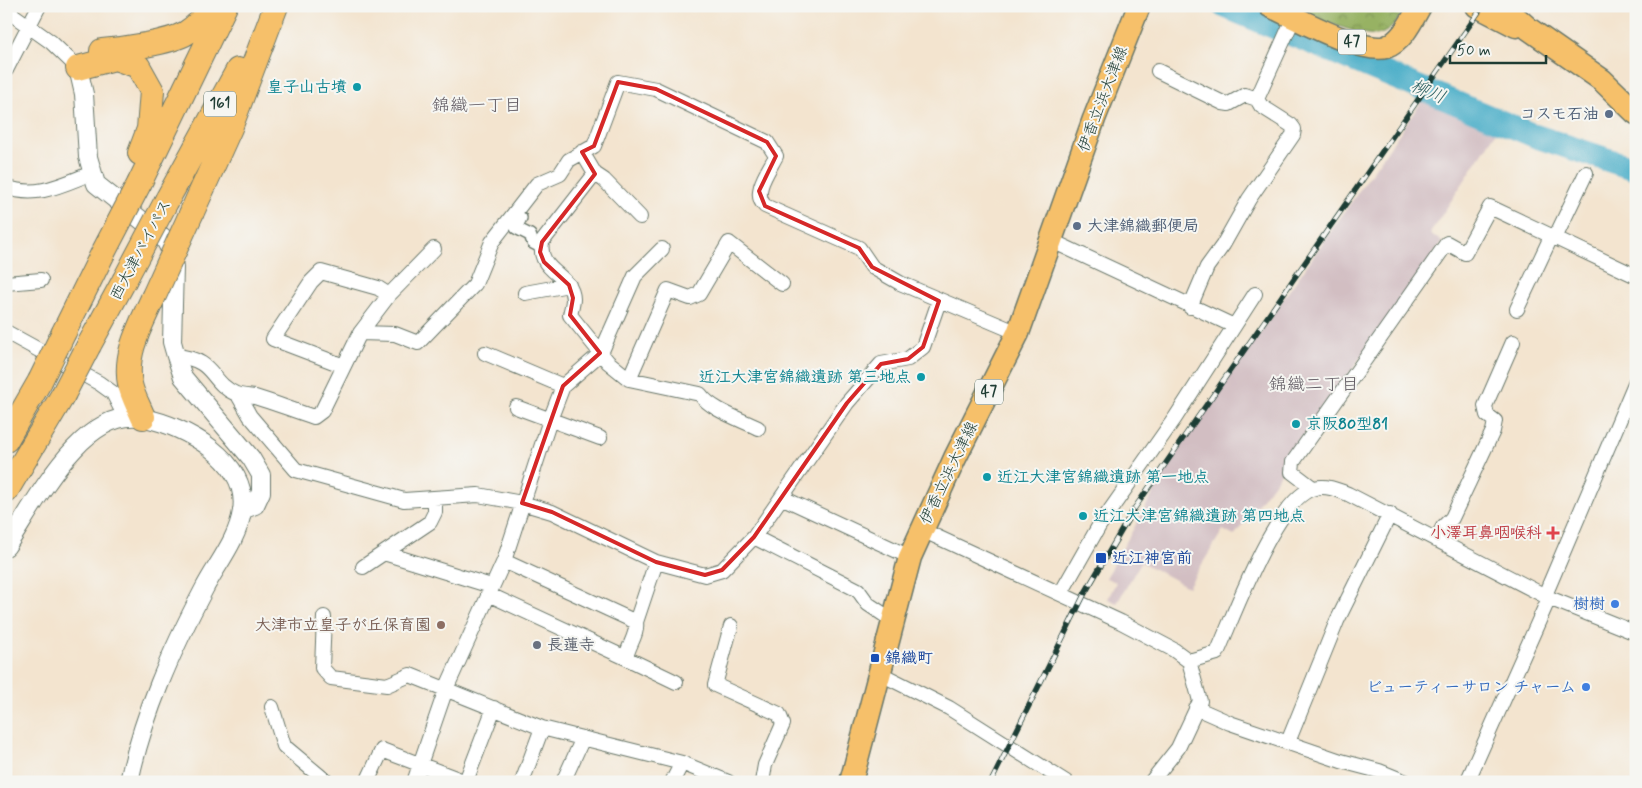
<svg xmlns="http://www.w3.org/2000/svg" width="1642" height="788" viewBox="0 0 1642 788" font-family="Mynerve,'Klee One',sans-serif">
	<defs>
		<pattern id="forest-crowns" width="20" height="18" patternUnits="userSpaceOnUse" patternTransform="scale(1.25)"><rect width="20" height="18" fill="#97b264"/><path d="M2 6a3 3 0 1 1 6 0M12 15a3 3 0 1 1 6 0" fill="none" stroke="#7b9253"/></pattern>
	</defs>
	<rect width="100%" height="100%" fill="#f6f6f2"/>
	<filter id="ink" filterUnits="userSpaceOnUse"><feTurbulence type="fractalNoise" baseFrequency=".02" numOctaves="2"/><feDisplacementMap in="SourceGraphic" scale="10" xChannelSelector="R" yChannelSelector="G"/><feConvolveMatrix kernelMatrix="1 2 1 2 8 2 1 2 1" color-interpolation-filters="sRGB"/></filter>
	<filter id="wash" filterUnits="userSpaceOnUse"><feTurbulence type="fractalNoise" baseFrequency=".0096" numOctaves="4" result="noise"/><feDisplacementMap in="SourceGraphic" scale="20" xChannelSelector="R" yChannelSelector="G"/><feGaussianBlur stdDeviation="1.12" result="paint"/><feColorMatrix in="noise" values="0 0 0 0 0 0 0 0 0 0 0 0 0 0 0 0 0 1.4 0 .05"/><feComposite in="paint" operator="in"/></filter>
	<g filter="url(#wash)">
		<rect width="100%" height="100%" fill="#f3e4cf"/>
		<!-- industrial -->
		<path fill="#d2bec2" d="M1422 101 1497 131 1430 233 1442 242 1290 457 1285 468 1234 536 1223 530 1188 587 1141 562 1117 603 1108 599 1116 582 1106 578 1177 451Z"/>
		<!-- forest -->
		<path fill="url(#forest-crowns)" stroke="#5b784c" d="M1286 6H1406C1400 18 1394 29 1381 34 1367 40 1303 13 1286 6Z"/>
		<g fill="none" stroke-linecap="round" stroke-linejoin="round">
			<!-- river -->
			<path stroke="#48adc8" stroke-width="24" d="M1224 6 1535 136 1636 169"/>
		</g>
	</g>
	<g filter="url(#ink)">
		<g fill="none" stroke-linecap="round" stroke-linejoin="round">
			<defs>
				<path id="pedestrian" d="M512 215 521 218 516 228 530 235 533 243 541 247"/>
				<path id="minor" d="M6 10 51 42 78 68
					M6 70 39 6
					M1158 71 1223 103 1229 104 1245 95 1257 99
					M582 152 595 174 542 242C537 273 572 273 573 299 573 304 571 310 570 315L608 362 629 379 700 394C711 410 740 419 758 428
					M595 174 604 180 640 217
					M6 187C37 199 63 184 92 173
					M1555 238 1586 173
					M1050 240 1234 326
					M6 283 41 280
					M525 293 569 285
					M1190 307 1207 267 1223 245 1249 199 1293 135 1294 129 1291 125 1261 106 1257 99 1294 17
					M1517 309 1551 237
					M6 332 99 383 113 393 125 417
					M360 333 389 295 434 249
					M485 353 563 386
					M176 356C217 360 208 381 236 394 242 396 249 396 255 397 275 403 295 411 314 417L322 411 360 333 395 334 418 343 475 284 492 242 537 184 560 174 569 160 594 146 618 82 656 89 767 142 776 156C769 170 751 193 765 206L859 248 872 267 900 283 1018 333
					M344 366 273 339 311 282 321 272 378 288 389 295
					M629 379 668 290 690 298 699 294 729 243 782 284
					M238 395 250 416 296 470 404 500 478 495 522 503 552 512 656 562 705 575 722 570 754 537 847 403 881 364 908 359 923 347 939 301
					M516 407 600 438
					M1313 488 1292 472 1293 462 1447 243 1465 253 1490 207 1636 276
					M783 498 910 557
					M922 530 1121 622 1174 650 1189 661 1200 701 1178 748 1151 782
					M754 537 858 590 868 604 892 620
					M1436 540 1443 527 1452 518 1493 431 1495 421 1487 415 1485 406 1513 342
					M384 553 491 586
					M504 561 636 622
					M363 567 430 522 435 512V498
					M1061 593 1099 526 1175 418 1255 294
					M488 594 626 658C628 645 638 635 636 622L656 562
					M1545 595 1636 381
					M324 617 322 668 331 678 387 685 410 675 542 728 682 763 728 782
					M731 626 715 685 779 714 783 724 765 765 762 782
					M626 658 676 682
					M1189 661 1217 653C1233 618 1277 495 1315 488 1326 485 1338 490 1348 494L1549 598 1636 633
					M879 673 949 708 1066 782
					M272 707 284 746 327 782
					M1196 708 1230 723 1341 761 1379 771 1406 782
					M1288 742 1337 621 1390 514
					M466 781 494 708
					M367 782 382 750 466 782
					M414 782 446 689 504 561 550 420 563 386 601 353 635 276 662 249
					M522 782 542 728
					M563 782 583 738
					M672 782 682 763
					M1467 782 1549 598"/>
				<path id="tertiary" d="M78 68 84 94 88 157 96 184 164 238 171 251 174 267 172 342 176 356 183 377 251 458 261 475V492L255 505 242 510
					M6 547C35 504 83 405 144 418 185 426 250 461 242 511 238 539 217 564 204 589 172 650 143 714 129 782"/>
				<path id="primary" d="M1270 6C1295 17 1361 54 1386 47 1402 42 1412 20 1420 6
					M1477 6 1516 26
					M1503 6 1529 29 1602 80 1636 113
					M851 782 910 557 955 458 1018 333 1094 119 1139 6"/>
				<path id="trunk" d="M102 51C123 49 169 43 186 33 197 26 206 16 214 6
					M78 68 115 58 138 66 152 91 149 129 140 153
					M140 182 225 6
					M167 200 238 70
					M192 212 230 128 276 6
					M64 332 103 253
					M89 345 124 281
					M143 417C139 407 132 395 130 384 124 353 141 325 153 298
					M6 440 40 381
					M6 491 63 395"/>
			</defs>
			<!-- pedestrian casing -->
			<use href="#pedestrian" stroke="#69776a" stroke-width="14"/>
			<!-- minor casing -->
			<use href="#minor" stroke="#69776a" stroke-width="16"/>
			<!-- tertiary casing -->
			<use href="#tertiary" stroke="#69776a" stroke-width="20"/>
			<!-- primary casing -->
			<use href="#primary" stroke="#69776a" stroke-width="25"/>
			<!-- trunk casing -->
			<use href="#trunk" stroke="#69776a" stroke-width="26"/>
			<!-- pedestrian -->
			<use href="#pedestrian" stroke="#fff" stroke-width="11"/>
			<!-- minor -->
			<use href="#minor" stroke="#fff" stroke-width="14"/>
			<!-- tertiary -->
			<use href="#tertiary" stroke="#fff" stroke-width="18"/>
			<!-- primary -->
			<use href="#primary" stroke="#f6c06b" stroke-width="22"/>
			<!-- trunk -->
			<use href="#trunk" stroke="#f6c06b" stroke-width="24"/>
			<defs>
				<path id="rail" d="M991 782 1085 593 1134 509 1483 6"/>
			</defs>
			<!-- rail casing -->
			<use href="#rail" stroke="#1f3d34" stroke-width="5.5"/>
			<!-- rail -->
			<use href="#rail" stroke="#f6f6f2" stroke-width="4" stroke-dasharray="11" stroke-linecap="butt"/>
			<defs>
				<path id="trunk-bridge" d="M103 253 140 182
					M124 281 167 200
					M153 298 192 212
					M40 381 64 332
					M63 395 89 345"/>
			</defs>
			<!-- trunk-bridge casing -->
			<use href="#trunk-bridge" stroke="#69776a" stroke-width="26" stroke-linecap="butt"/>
			<!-- trunk-bridge -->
			<use href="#trunk-bridge" stroke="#f6c06b" stroke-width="24"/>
		</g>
	</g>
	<!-- marked area -->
	<path fill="none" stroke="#d62828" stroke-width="4" stroke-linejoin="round" d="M618 82 656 89 767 142 776 156 759 191 765 206 859 248 872 267 939 301 923 347 908 359 881 364 847 403 754 537 722 570 705 575 656 562 552 512 522 503 563 386 600 353 570 315 573 298 569 285 544 262 540 252 542 242 595 174 582 152 594 146Z"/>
	<!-- markers -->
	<g fill="#0f9aa8" stroke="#f6f6f2" stroke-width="2">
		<circle cx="357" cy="87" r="5"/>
		<circle cx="921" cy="377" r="5"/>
		<circle cx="1296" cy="424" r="5"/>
		<circle cx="987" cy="477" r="5"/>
		<circle cx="1083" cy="516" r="5"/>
	</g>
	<g fill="#5c6f8a" stroke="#f6f6f2" stroke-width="2">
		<circle cx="1609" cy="114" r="5"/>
		<circle cx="1077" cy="226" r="5"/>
	</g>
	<path fill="#e0444e" stroke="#f6f6f2" stroke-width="2" d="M1550.5 525.5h5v5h5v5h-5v5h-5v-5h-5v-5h5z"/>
	<g fill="#1a4fb4" stroke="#f6f6f2" stroke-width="2">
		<rect x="1095" y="552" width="12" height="12" rx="2.5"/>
		<rect x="870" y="653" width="10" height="10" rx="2.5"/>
	</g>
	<g fill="#3f7fe0" stroke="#f6f6f2" stroke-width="2">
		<circle cx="1615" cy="604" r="5"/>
		<circle cx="1586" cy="687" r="5"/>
	</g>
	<circle fill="#8d6e63" stroke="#f6f6f2" stroke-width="2" cx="441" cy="625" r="5"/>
	<circle fill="#6b7280" stroke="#f6f6f2" stroke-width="2" cx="537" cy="645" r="5"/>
	<g text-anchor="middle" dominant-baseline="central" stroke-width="4" stroke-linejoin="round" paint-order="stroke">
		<!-- shield labels -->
		<g fill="#f6f6f2" stroke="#60746d" stroke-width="1">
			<rect x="1338" y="29.5" width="28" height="25" rx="4"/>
			<rect x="204" y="91.5" width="32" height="25" rx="4"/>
			<rect x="975" y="379.5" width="28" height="25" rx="4"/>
		</g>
		<g font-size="15" font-weight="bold" fill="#1f3d34">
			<text x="1352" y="42">47</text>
			<text x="220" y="104">161</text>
			<text x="989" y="392">47</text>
		</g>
		<!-- culture labels -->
		<g font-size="16" font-weight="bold" fill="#0d838f" stroke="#f6f6f2" text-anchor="start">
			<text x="347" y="87" text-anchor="end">皇子山古墳</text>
			<text x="911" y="377" text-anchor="end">近江大津宮錦織遺跡 第三地点</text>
			<text x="1306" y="424">京阪80型81</text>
			<text x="997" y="477">近江大津宮錦織遺跡 第一地点</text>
			<text x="1093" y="516">近江大津宮錦織遺跡 第四地点</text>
		</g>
		<!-- street labels -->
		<g font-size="16" fill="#1f3d34" stroke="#f6f6f2">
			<text transform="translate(1103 99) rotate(-69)">伊香立浜大津線</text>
			<text transform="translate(141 250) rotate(-62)">西大津バイパス</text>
			<text transform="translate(949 473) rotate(-64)">伊香立浜大津線</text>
		</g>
		<!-- service labels -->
		<g font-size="16" font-weight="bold" fill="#4e5e75" stroke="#f6f6f2" text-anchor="end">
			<text x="1599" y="114">コスモ石油</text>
			<text x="1087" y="226" text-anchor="start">大津錦織郵便局</text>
		</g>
		<!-- health labels -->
		<g font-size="16" font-weight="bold" fill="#be3a42" stroke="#f6f6f2" text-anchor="end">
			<text x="1542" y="533">小澤耳鼻咽喉科</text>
		</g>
		<!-- transit labels -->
		<g font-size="16" font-weight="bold" fill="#164399" stroke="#f6f6f2" text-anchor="start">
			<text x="1112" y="558">近江神宮前</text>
			<text x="885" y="658">錦織町</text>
		</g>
		<!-- shop labels -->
		<g font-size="16" font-weight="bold" fill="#366cbe" stroke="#f6f6f2" text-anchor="end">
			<text x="1605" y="604">樹樹</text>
			<text x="1576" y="687">ビューティーサロン チャーム</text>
		</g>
		<!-- education labels -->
		<g font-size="16" font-weight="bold" fill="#785e54" stroke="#f6f6f2" text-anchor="end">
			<text x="431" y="625">大津市立皇子が丘保育園</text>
		</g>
		<!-- worship labels -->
		<g font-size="16" font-weight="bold" fill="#5b616d" stroke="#f6f6f2" text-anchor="start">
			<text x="547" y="645">長蓮寺</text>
		</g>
		<!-- water labels -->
		<g font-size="18" font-style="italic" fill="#2b5f60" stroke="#f6f6f2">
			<text transform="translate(1428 92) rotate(23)">柳川</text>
		</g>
		<!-- neighbourhood labels -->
		<g font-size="18" fill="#605a62" stroke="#f6f6f2">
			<text x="477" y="106">錦織一丁目</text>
			<text x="1314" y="385">錦織二丁目</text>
		</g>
	</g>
	<!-- margin -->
	<rect width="1642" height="788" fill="none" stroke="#f6f6f2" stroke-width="25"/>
	<!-- scale -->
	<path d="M1450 55v8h96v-8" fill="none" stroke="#1f3d34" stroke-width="2.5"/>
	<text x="1457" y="55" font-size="15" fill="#1f3d34" stroke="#f6f6f2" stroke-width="4" paint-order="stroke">50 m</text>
</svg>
